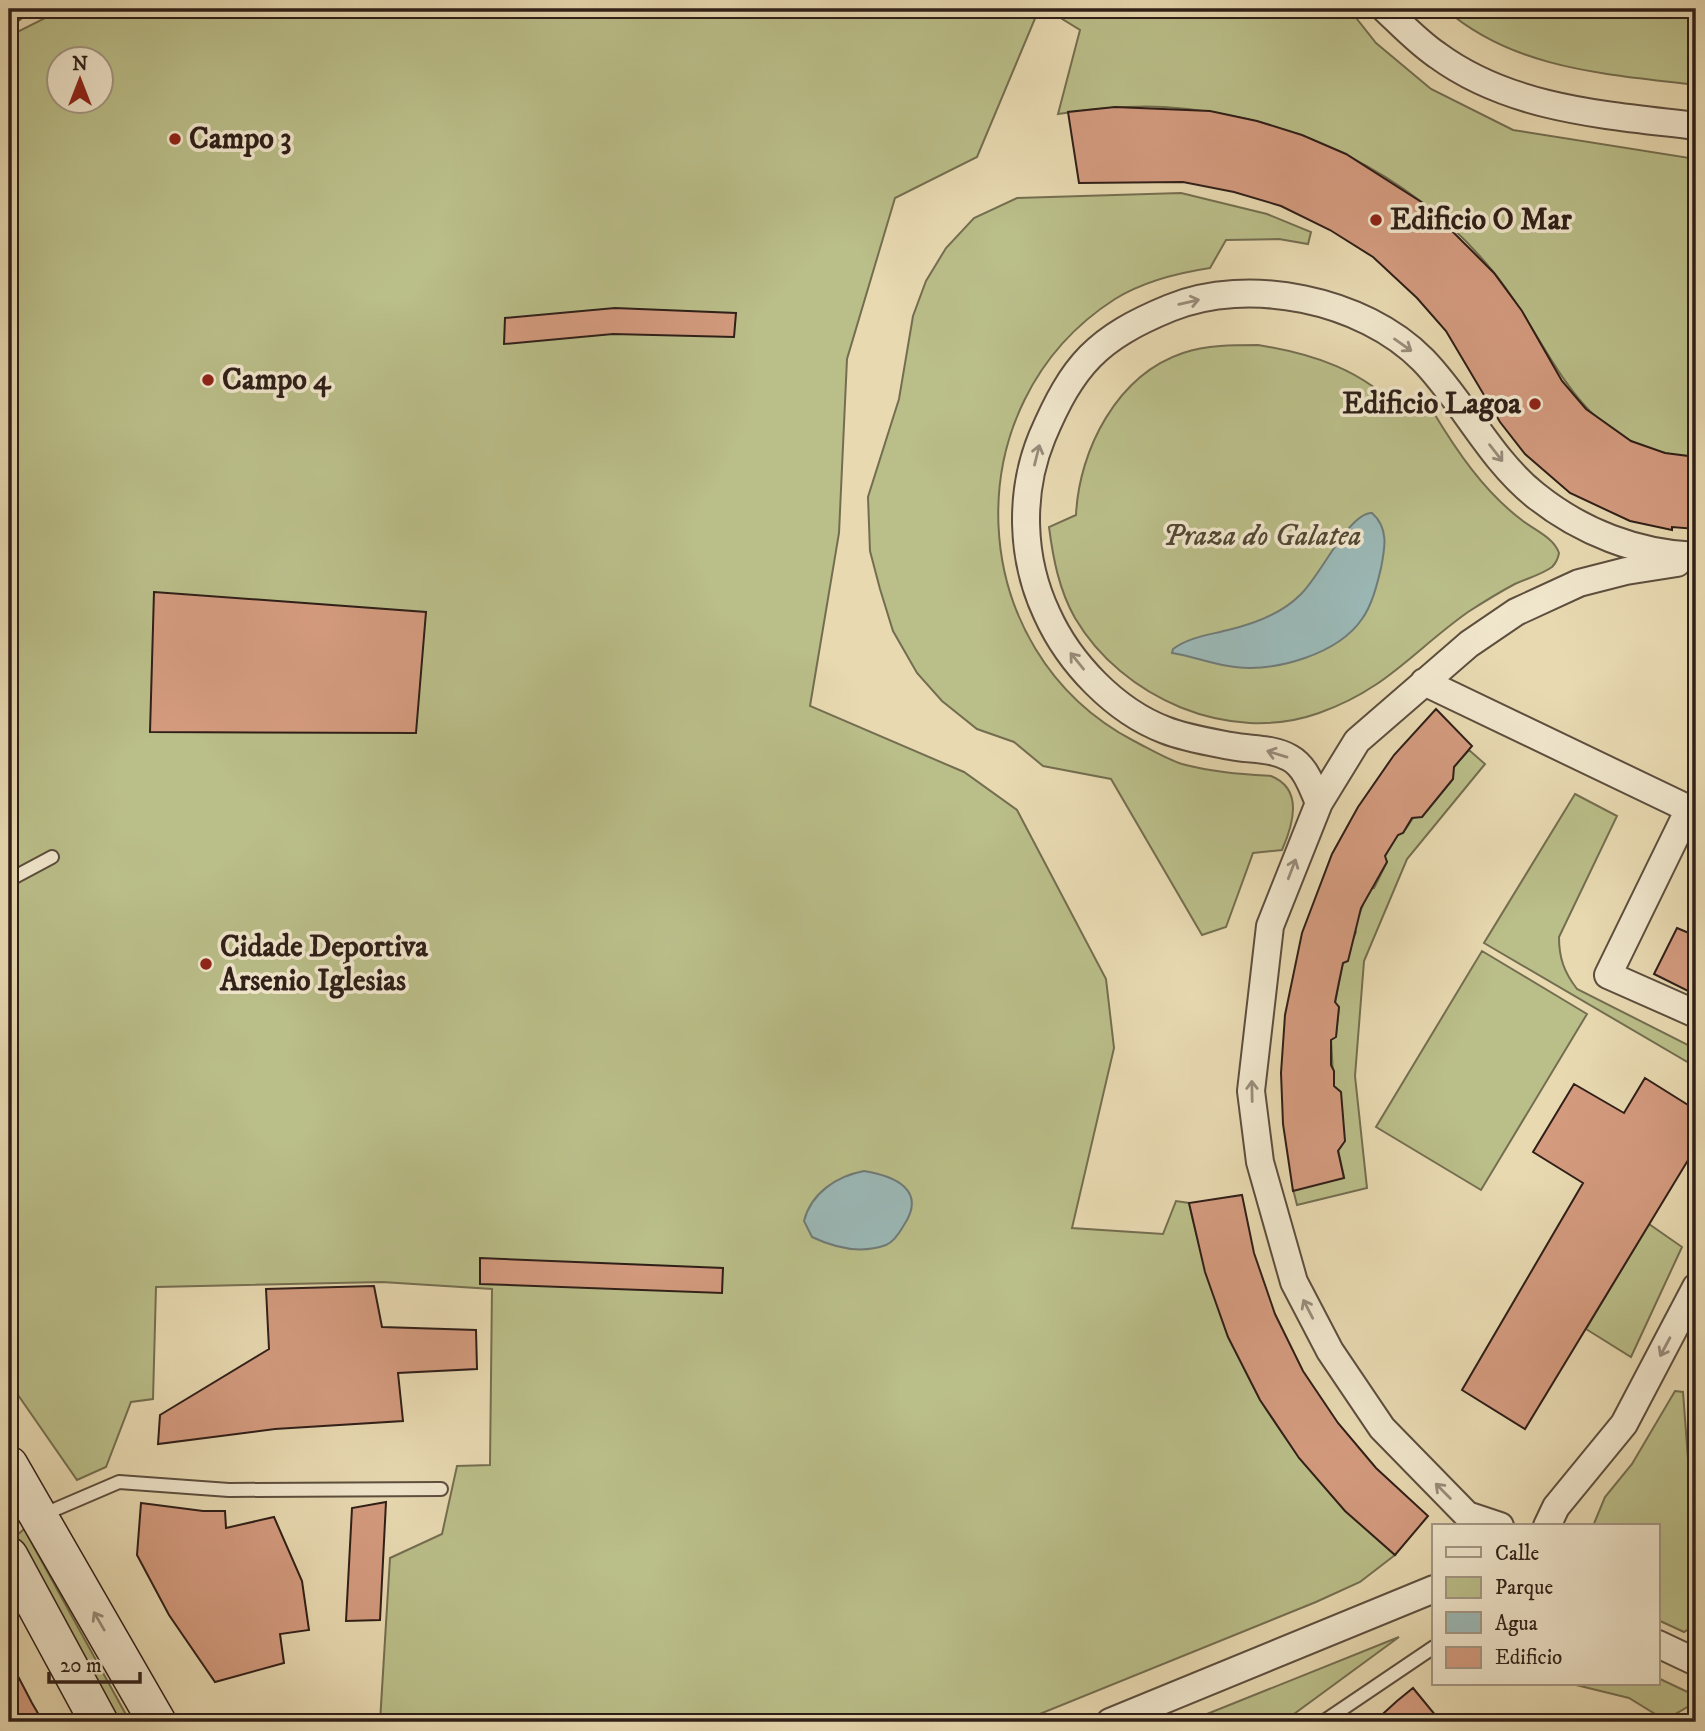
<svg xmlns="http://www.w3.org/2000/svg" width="1705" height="1731" viewBox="0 0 1705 1731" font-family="'IM FELL DW Pica',serif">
	<rect width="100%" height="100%" fill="#e8d9b1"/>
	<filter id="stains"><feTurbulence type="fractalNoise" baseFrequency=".00286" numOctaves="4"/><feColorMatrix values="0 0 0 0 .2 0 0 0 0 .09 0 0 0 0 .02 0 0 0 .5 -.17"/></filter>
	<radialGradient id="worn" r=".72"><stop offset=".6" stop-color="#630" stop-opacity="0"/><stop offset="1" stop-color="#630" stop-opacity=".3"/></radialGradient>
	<!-- green -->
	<path fill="#babe89" stroke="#746e50" stroke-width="2" fill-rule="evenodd" d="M63 9H1039L977 157 895 198 847 359 839 533 810 706 964 772 1017 810 1106 979 1114 1048 1072 1228 1163 1234 1176 1201 1189 1203C1224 1359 1275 1450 1395 1555L1360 1582 1316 1602 1020 1722H380L390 1558 442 1534 457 1466 490 1465 492 1289 382 1282 156 1287 153 1399 131 1402 106 1467 77 1480 9 1382V36ZM60 60H102V102H60Z
		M1046 9H1349L1376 43 1431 89 1513 130 1696 159V457C1576 452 1557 351 1495 274 1415 174 1291 114 1164 107 1128 105 1093 109 1058 114L1080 30Z
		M1445 9H1696V85C1608 74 1515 70 1445 9Z
		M1181 193 1267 214 1311 232 1308 244 1279 239 1226 240 1210 268C1177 273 1144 281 1115 299 951 404 962 651 1134 741 1150 749 1166 759 1182 764 1211 772 1242 774 1271 776 1304 789 1293 825 1282 850L1253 853 1226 927 1202 935 1111 779 1043 766 1014 742 977 729 942 701 917 673 893 631 880 589 870 551 868 497 899 399 913 316 926 281 946 248 974 218 1017 198Z
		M1258 345C1314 354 1363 370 1402 412L1432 410C1456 450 1484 492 1523 521 1535 530 1554 538 1559 553 1558 559 1556 563 1552 567 1541 575 1525 579 1513 585 1498 593 1482 603 1468 612 1413 651 1387 689 1319 713 1229 745 1122 698 1075 618 1059 590 1053 558 1049 527L1076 515C1079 450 1117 375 1183 353 1207 345 1233 345 1258 345Z
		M1469 750 1485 764 1407 859 1364 961 1355 1076 1367 1188 1297 1205 1293 1189 1344 1177 1337 1145 1331 1039 1336 1036 1339 1007 1335 1003 1343 962 1356 932 1354 928 1369 889 1374 888 1387 862 1384 857 1398 833H1403L1415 815 1422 817 1449 772Z
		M1575 794 1617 816 1559 937C1559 958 1564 972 1577 989L1696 1049V1067L1484 943Z
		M1482 951 1587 1014 1481 1190 1376 1127Z
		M1649 1224 1682 1247 1631 1357 1586 1329Z
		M1675 1391 1683 1392 1688 1459 1696 1490V1624L1684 1632 1658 1620V1526H1593L1605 1497 1632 1464Z
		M24 1529 130 1722H117L16 1536Z
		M1399 1637 1283 1722H1187Z
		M1658 1678 1696 1696V1702L1665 1720 1629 1698 1572 1684H1658Z"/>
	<!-- water -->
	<path fill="#9bb8b6" stroke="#707b77" stroke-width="2" d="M1372 513C1389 528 1385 548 1381 568 1377 585 1372 605 1362 619 1338 654 1276 672 1235 667 1213 665 1193 656 1172 653L1173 649C1189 637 1209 635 1228 630 1254 624 1281 614 1300 595 1320 577 1349 512 1372 513Z
		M864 1171C895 1176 927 1190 904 1225 900 1232 894 1242 886 1245 861 1254 835 1248 812 1237L804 1221C811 1193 837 1176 864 1171Z"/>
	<!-- building -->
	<path fill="#d49b7f" stroke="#2f1f18" stroke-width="2" d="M1115 107 1210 111 1257 121 1302 135 1346 154 1426 205 1494 273 1522 311 1562 381 1586 409 1631 441 1665 453 1696 457V529L1672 527V530L1630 521 1570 493 1525 454 1500 422 1446 331 1417 298 1373 257 1330 230 1281 206 1234 192 1183 182 1079 183 1068 112Z
		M615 308 736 313 734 337 613 334 504 344 505 318Z
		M154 592 426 612 416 733 150 732Z
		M1436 709 1472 746 1454 767 1453 779 1422 817 1412 818 1403 833 1398 835 1385 856 1387 862 1361 908 1348 961 1343 963 1339 982 1335 1002 1339 1007 1336 1037 1331 1040V1065L1334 1071V1086L1341 1092 1345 1141 1338 1151 1344 1178 1293 1191 1283 1124 1281 1073 1285 1015 1302 933 1332 854 1358 807 1394 755Z
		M1677 928 1696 936V995L1654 974Z
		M1645 1078 1696 1110V1147L1525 1429 1462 1390 1583 1183 1533 1152 1574 1084 1624 1113Z
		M1242 1195 1254 1253 1275 1314 1303 1371 1338 1423 1376 1468 1428 1516 1395 1555 1345 1511 1299 1458 1260 1400 1228 1337 1205 1272 1189 1203Z
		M480 1258 723 1268 722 1293 480 1284Z
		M374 1286 382 1327 476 1330 477 1369 398 1373 403 1421 275 1429 158 1444 160 1415 269 1349 266 1289Z
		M386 1502 380 1620 346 1621 352 1508Z
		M141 1503 203 1511H225L226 1528 274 1517 302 1581 309 1630 280 1634 284 1663 215 1682 169 1615 137 1555Z
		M9 1659 32 1703 43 1722H9Z
		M1413 1688 1441 1722H1374L1397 1701Z"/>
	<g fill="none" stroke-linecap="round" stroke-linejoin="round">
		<defs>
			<path id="lane" d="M9 880 52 857
				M42 1515 119 1482 229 1490 441 1489
				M1323 1722 1434 1647"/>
			<path id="street" d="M1385 9C1402 25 1418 42 1437 55 1512 110 1607 115 1696 126
				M9 10 11 9
				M1424 682 1689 809 1608 975 1696 1014
				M1319 803C1312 787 1306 767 1290 758 1273 748 1251 750 1231 746 1210 742 1185 738 1165 730 1115 711 1069 663 1047 614 1021 559 1019 493 1042 437 1073 364 1097 338 1170 308 1248 276 1363 299 1423 360 1463 401 1489 458 1535 495 1581 532 1638 554 1696 556
				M1500 1526 1467 1515 1382 1428 1330 1351 1294 1282 1260 1162 1251 1091 1270 926 1319 803 1357 741 1469 644 1516 612 1579 583 1626 571 1677 563
				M1547 1526 1556 1507 1624 1424 1696 1287
				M1658 1644 1696 1662
				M1110 1722 1434 1589"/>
			<path id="secondary" d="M9 1465 157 1722
				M9 1556 99 1722"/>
		</defs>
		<!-- lane casing -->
		<use href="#lane" stroke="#5d4e3e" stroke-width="16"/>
		<!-- street casing -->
		<use href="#street" stroke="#5d4e3e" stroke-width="30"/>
		<!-- secondary casing -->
		<use href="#secondary" stroke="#2f1f18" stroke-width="40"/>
		<!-- lane -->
		<use href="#lane" stroke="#f0e6cc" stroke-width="12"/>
		<!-- street -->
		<use href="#street" stroke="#f0e6cc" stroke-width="26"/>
		<!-- secondary -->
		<use href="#secondary" stroke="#f0e6cc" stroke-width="37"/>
	</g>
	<!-- one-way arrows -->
	<defs><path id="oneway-shaft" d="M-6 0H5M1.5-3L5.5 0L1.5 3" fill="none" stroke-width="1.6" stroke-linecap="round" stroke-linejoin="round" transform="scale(1.75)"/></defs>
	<g stroke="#998c7b">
		<use href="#oneway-shaft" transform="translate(1189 302) rotate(-13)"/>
		<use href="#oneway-shaft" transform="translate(1403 345) rotate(35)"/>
		<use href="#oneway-shaft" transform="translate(1496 453) rotate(52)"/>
		<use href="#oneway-shaft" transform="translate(1037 455) rotate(-76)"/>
		<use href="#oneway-shaft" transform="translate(1077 661) rotate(-129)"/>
		<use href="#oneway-shaft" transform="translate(1277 754) rotate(-163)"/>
		<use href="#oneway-shaft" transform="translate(1292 869) rotate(-69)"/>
		<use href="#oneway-shaft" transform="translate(1252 1091) rotate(-91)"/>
		<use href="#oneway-shaft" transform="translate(1308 1309) rotate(-117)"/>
		<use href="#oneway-shaft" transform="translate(1665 1347) rotate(118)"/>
		<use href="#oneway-shaft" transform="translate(1443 1491) rotate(-135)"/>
		<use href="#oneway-shaft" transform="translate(99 1621) rotate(-120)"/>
	</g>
	<!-- markers -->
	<g fill="#8f2418" stroke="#f0e6cc" stroke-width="2.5">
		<circle cx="175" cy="139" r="7"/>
		<circle cx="1376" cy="220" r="7"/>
		<circle cx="208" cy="380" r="7"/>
		<circle cx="1535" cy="404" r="7"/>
		<circle cx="206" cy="964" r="7"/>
	</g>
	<g text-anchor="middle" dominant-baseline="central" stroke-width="7" stroke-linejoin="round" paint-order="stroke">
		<!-- poi labels -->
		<g font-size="30" font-weight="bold" fill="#2f1f18" stroke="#f0e6cc" text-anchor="start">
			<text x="189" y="139">Campo 3</text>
			<text x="1390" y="220">Edificio O Mar</text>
			<text x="222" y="380">Campo 4</text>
			<text x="1521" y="404" text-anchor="end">Edificio Lagoa</text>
			<text x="220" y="947">Cidade Deportiva<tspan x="220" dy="34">Arsenio Iglesias</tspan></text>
		</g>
		<!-- park labels -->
		<g font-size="30" font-style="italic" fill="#524734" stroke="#f0e6cc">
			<text x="1262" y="536">Praza do Galatea</text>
		</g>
	</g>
	<!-- margin -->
	<rect width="1705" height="1731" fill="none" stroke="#e8d9b1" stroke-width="35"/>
	<rect x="10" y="10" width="1684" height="1710" fill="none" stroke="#2f1f18" stroke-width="3.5"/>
	<rect x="18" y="18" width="1670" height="1696" fill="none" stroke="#2f1f18" stroke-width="2"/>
	<!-- legend -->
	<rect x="1432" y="1524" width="228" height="161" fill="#f0e6cc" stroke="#a39684" stroke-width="2"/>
	<rect x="1446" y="1547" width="35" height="10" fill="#f0e6cc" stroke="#a39684" stroke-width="2"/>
	<text x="1495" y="1560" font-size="21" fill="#2f1f18">Calle</text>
	<rect x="1446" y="1577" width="35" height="21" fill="#babe89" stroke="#a39684" stroke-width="2"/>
	<text x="1495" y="1594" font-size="21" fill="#2f1f18">Parque</text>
	<rect x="1446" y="1612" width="35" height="21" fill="#9bb8b6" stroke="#a39684" stroke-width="2"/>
	<text x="1495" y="1630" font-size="21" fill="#2f1f18">Agua</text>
	<rect x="1446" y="1647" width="35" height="21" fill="#d49b7f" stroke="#a39684" stroke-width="2"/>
	<text x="1495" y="1664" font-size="21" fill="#2f1f18">Edificio</text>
	<!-- north arrow -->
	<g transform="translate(80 80)"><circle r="33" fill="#f0e6cc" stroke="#a39684" stroke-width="2"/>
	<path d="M0-5L12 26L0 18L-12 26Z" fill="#8f2418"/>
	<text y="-10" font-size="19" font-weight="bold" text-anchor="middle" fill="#2f1f18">N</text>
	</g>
	<!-- scale -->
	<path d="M49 1672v10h91v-10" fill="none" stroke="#2f1f18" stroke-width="3.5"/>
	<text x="60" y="1672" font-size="21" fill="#2f1f18" stroke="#f0e6cc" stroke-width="5" paint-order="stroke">20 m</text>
	<rect width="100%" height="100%" filter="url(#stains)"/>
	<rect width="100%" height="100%" fill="url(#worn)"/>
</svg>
